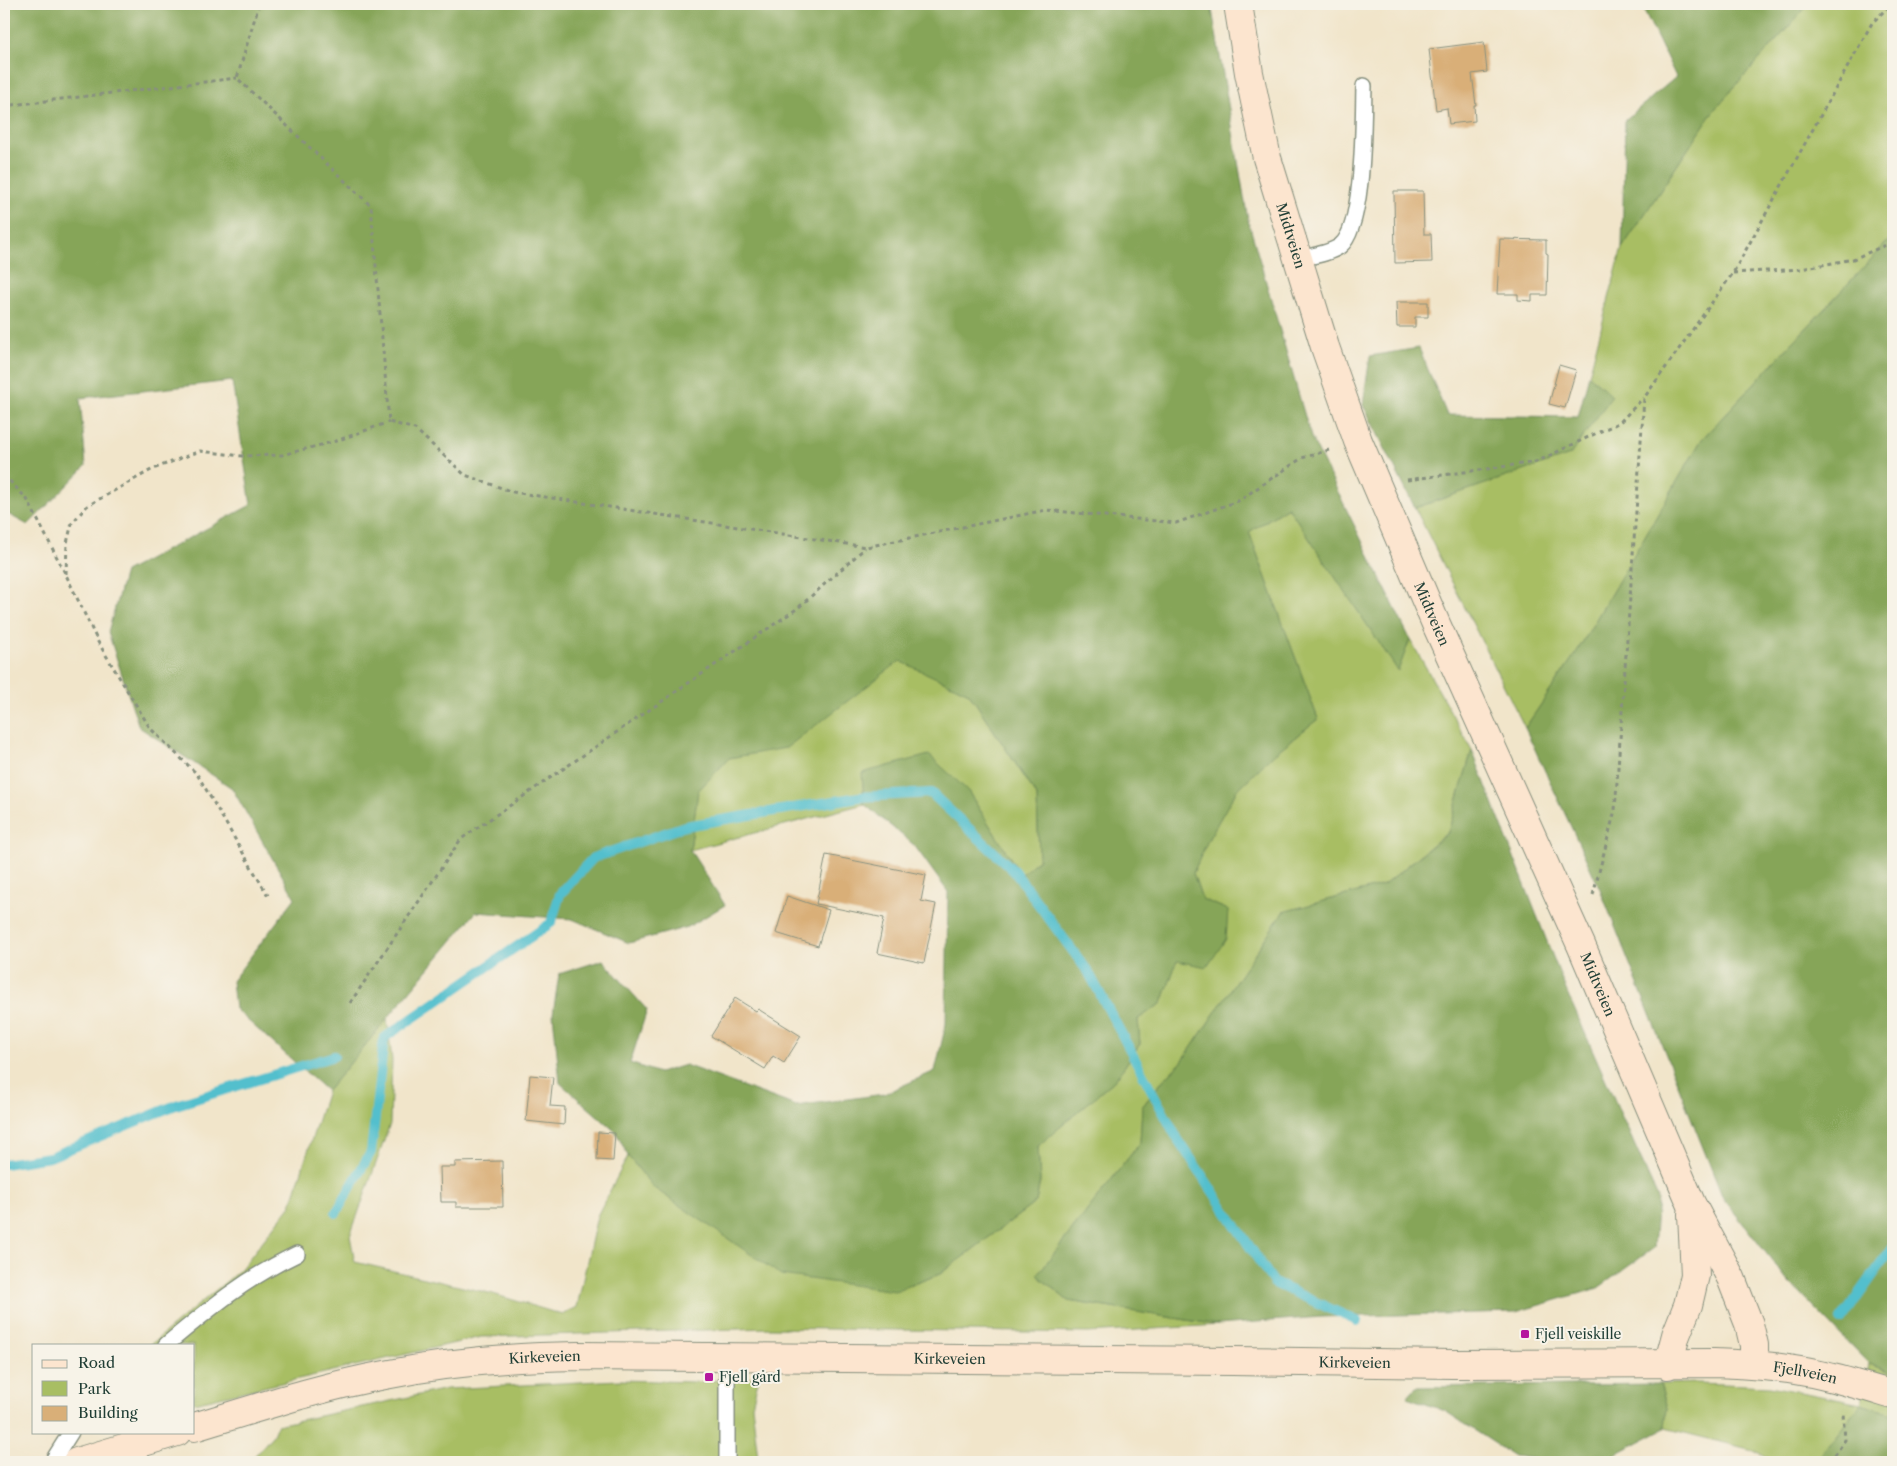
<svg xmlns="http://www.w3.org/2000/svg" width="1897" height="1466" viewBox="0 0 1897 1466" font-family="'Libre Caslon Text',serif">
	<rect width="100%" height="100%" fill="#f7f3e8"/>
	<filter id="ink" filterUnits="userSpaceOnUse"><feTurbulence type="fractalNoise" baseFrequency=".02" numOctaves="2"/><feDisplacementMap in="SourceGraphic" scale="10" xChannelSelector="R" yChannelSelector="G"/><feConvolveMatrix kernelMatrix="1 2 1 2 8 2 1 2 1" color-interpolation-filters="sRGB"/></filter>
	<filter id="wash" filterUnits="userSpaceOnUse"><feTurbulence type="fractalNoise" baseFrequency=".0096" numOctaves="4" result="noise"/><feDisplacementMap in="SourceGraphic" scale="20" xChannelSelector="R" yChannelSelector="G"/><feGaussianBlur stdDeviation="1.12" result="paint"/><feColorMatrix in="noise" values="0 0 0 0 0 0 0 0 0 0 0 0 0 0 0 0 0 1.4 0 .05"/><feComposite in="paint" operator="in"/></filter>
	<g filter="url(#wash)">
		<rect width="100%" height="100%" fill="#f1e5ca"/>
		<!-- green -->
		<path fill="#a8be63" stroke="#647e4c" d="M1809 4H1893V236L1702 439 1578 650 1525 728 1415 508 1570 455 1611 396 1589 375 1622 248 1714 110Z
			M1288 507 1398 670 1410 639 1472 750 1448 832 1384 885 1283 912 1181 1063 1164 1079 1142 1107 1140 1143 1037 1275 1068 1301 1218 1325 1088 1333 770 1328 481 1337 194 1403V1345H150L240 1270 291 1205 327 1091 387 1019 392 1060 390 1124 350 1236 355 1262 493 1294 563 1315 577 1307 597 1216 628 1156 654 1188 895 1291 940 1274 1036 1202 1040 1181 1038 1146 1115 1080 1140 1044 1138 1019 1162 1003 1177 960 1228 910 1202 899 1193 873 1209 838 1236 791 1275 753 1318 719 1249 532Z
			M900 660 969 693 1037 796 1039 859 1021 875 968 791 863 773 864 804 690 850 698 790 729 758 786 747Z
			M1869 1364 1893 1372V1414L1861 1404 1815 1462H1775L1753 1450 1665 1428 1667 1408 1660 1384 1699 1383 1770 1386 1861 1404Z
			M759 1377 752 1405 758 1458 760 1462H249L273 1435 277 1425 447 1389 619 1380 694 1382Z"/>
		<!-- forest -->
		<path fill="#86a559" stroke="#527146" d="M4 4H1211L1248 220 1311 437 1410 639 1398 671 1288 507 1249 532 1318 719 1275 753 1236 791 1209 838 1193 873 1202 899 1228 910 1226 939 1207 967 1177 961 1162 1003 1138 1019 1140 1044 1115 1080 1038 1146 1040 1181 1036 1202 940 1274 895 1291 781 1275 654 1188 628 1156 616 1132 560 1083 553 1014 559 974 603 960 647 1010 630 1063 659 1073 685 1065 796 1106 884 1094 935 1071 946 1024 948 892 914 845 864 804 862 773 929 755 968 791 1021 875 1039 859 1037 796 969 693 900 661 786 748 729 758 698 791 690 850 725 905 688 927 629 943 572 919 476 912 327 1091 235 1009 232 981 295 898 232 788 139 727 108 632 125 572 251 505 232 381 80 398 86 466 28 525 4 512Z
			M1641 4H1809L1714 110 1622 248 1625 120 1676 77Z
			M1893 236V1372L1869 1364 1788 1281 1723 1198 1600 889 1525 728 1578 650 1702 439Z
			M1419 348 1447 415 1578 417 1589 375 1612 396 1570 455 1415 508 1363 405 1370 356Z
			M1472 750 1566 990 1658 1198 1654 1248 1598 1288 1516 1312 1322 1317 1218 1325 1068 1301 1037 1275 1140 1143 1142 1107 1164 1079 1181 1063 1283 912 1384 885 1448 833Z
			M1660 1384 1667 1408 1665 1428 1614 1455 1589 1462H1566L1514 1456 1445 1411 1407 1397 1416 1387Z
			M1861 1404 1893 1414V1462H1815Z"/>
		<g fill="none" stroke-linecap="round" stroke-linejoin="round">
			<!-- stream -->
			<path stroke="#53bfcd" stroke-width="10" d="M4 1164 50 1157 176 1105 334 1056
				M336 1213 371 1152 384 1038 551 923 560 894 593 858 685 826 859 797 931 793 1014 871 1089 973 1177 1138 1274 1283 1357 1321
				M1841 1320 1893 1247"/>
		</g>
		<g id="blocks">
			<!-- building -->
			<path fill="#d9af78" d="M1484 42 1487 72 1472 74 1476 105H1474L1475 121 1449 124 1447 108 1436 110 1429 49Z
				M1394 191H1423L1424 234H1431L1432 262 1395 263Z
				M1500 239 1546 240V253L1548 254 1547 295H1532V301L1518 300V294H1497Z
				M1396 302H1428V317H1415V327H1397Z
				M1559 365 1576 370 1565 408 1549 404Z
				M826 855 926 875 921 901 936 904 924 963 877 953 884 918 816 904Z
				M787 896 829 910 818 946 776 933Z
				M735 998 756 1011 758 1009 801 1036 784 1063 773 1056 765 1069 711 1036Z
				M530 1075 553 1077 550 1106 565 1107 564 1125 526 1121Z
				M598 1132 615 1133 613 1161 597 1160Z
				M502 1161 503 1207H456V1202H441L440 1167H455V1162Z"/>
		</g>
	</g>
	<g filter="url(#ink)">
		<use href="#blocks" fill-opacity="0" stroke="#88917f" stroke-width="1"/>
		<g fill="none" stroke-linecap="round" stroke-linejoin="round">
			<defs>
				<path id="service" d="M1297 259C1310 256 1329 254 1340 246 1365 227 1363 118 1364 86
					M166 1345C209 1309 246 1278 297 1254
					M727 1357V1462
					M52 1462 71 1432"/>
				<g id="secondary">
					<path id="s1" d="M1238 4 1249 73 1267 158 1325 347 1358 441 1436 624 1581 945 1691 1203 1731 1278 1749 1324 1754 1345V1365"/>
					<path d="M1668 1365 1676 1335 1688 1305 1695 1275 1692 1214"/>
					<path id="s2" d="M194 1427C257 1408 320 1387 385 1375 449 1362 512 1357 577 1356L1232 1361 1453 1364 1714 1363C1739 1364 1764 1365 1788 1369 1824 1374 1859 1385 1893 1395"/>
					<path d="M77 1462 177 1432"/>
				</g>
			</defs>
			<!-- service casing -->
			<use href="#service" stroke="#88917f" stroke-width="18"/>
			<!-- secondary casing -->
			<use href="#secondary" stroke="#88917f" stroke-width="30"/>
			<!-- path -->
			<path stroke="#88917f" stroke-width="3" stroke-dasharray="4 4" stroke-linecap="butt" d="M259 4 237 78 371 206 389 422 415 429 465 475 513 492 866 547 1046 510 1176 523 1238 501 1302 458 1329 450
				M4 106 237 78
				M1733 273 1801 269 1853 259 1893 242
				M4 475 27 499 67 577 98 642 150 728 197 774 270 899
				M1407 480 1536 462 1620 422 1643 398
				M66 574 67 543 72 523 87 506 153 469 200 451 242 456 282 455 336 441 389 422
				M1593 895 1615 810 1644 398 1733 273 1872 23 1891 4
				M350 1003 461 839 798 608 865 548
				M1830 1462 1845 1440 1843 1413"/>
			<!-- service -->
			<use href="#service" stroke="#fff" stroke-width="15"/>
			<!-- secondary -->
			<use href="#secondary" stroke="#fce5cf" stroke-width="28"/>
		</g>
	</g>
	<!-- markers -->
	<g fill="#b5179e" stroke="#f7f3e8" stroke-width="2">
		<rect x="1520" y="1329" width="10" height="10" rx="2.5"/>
		<rect x="704" y="1372" width="10" height="10" rx="2.5"/>
	</g>
	<g text-anchor="middle" dominant-baseline="central" stroke-width="4" stroke-linejoin="round" paint-order="stroke">
		<!-- street labels -->
		<g font-size="14" fill="#1f3d34" stroke="#f7f3e8">
			<text stroke="none"><textPath href="#s1" startOffset="238">Midtveien</textPath></text>
			<text stroke="none"><textPath href="#s1" startOffset="642">Midtveien</textPath></text>
			<text stroke="none"><textPath href="#s1" startOffset="1048">Midtveien</textPath></text>
			<text stroke="none"><textPath href="#s2" startOffset="359">Kirkeveien</textPath></text>
			<text stroke="none"><textPath href="#s2" startOffset="764">Kirkeveien</textPath></text>
			<text stroke="none"><textPath href="#s2" startOffset="1169">Kirkeveien</textPath></text>
			<text stroke="none"><textPath href="#s2" startOffset="1620">Fjellveien</textPath></text>
		</g>
		<!-- poi labels -->
		<g font-size="14" fill="#1f3d34" stroke="#f7f3e8" text-anchor="start">
			<text x="1535" y="1334">Fjell veiskille</text>
			<text x="719" y="1377">Fjell gård</text>
		</g>
	</g>
	<!-- margin -->
	<rect width="1897" height="1466" fill="none" stroke="#f7f3e8" stroke-width="20"/>
	<!-- legend -->
	<rect x="32" y="1344" width="162" height="90" fill="#f7f3e8" stroke="#a1aaa0"/>
	<rect x="42" y="1360" width="25" height="8" fill="#fce5cf" stroke="#a1aaa0"/>
	<text x="78" y="1368" font-size="15" fill="#1f3d34">Road</text>
	<rect x="42" y="1381" width="25" height="15" fill="#a8be63" stroke="#a1aaa0"/>
	<text x="78" y="1394" font-size="15" fill="#1f3d34">Park</text>
	<rect x="42" y="1406" width="25" height="15" fill="#d9af78" stroke="#a1aaa0"/>
	<text x="78" y="1418" font-size="15" fill="#1f3d34">Building</text>
</svg>
